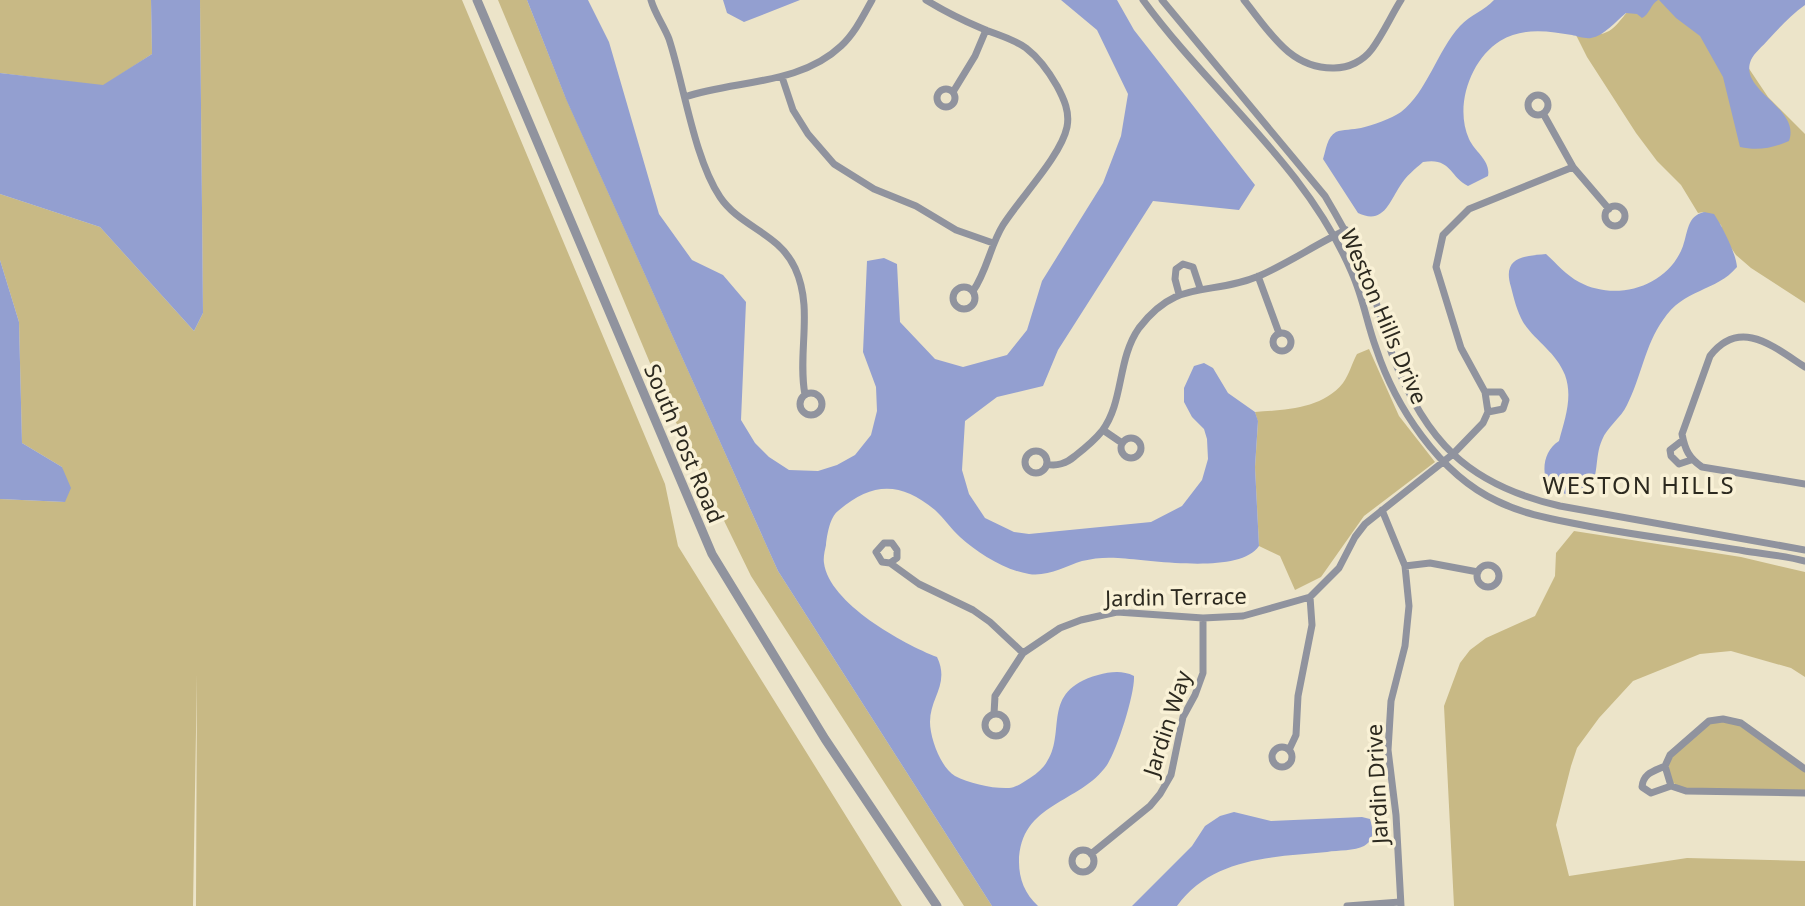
<svg xmlns="http://www.w3.org/2000/svg" width="1805" height="906" viewBox="0 0 1805 906" font-family="'Noto Sans',sans-serif">
	<rect width="100%" height="100%" fill="#ece4c9"/>
	<!-- green -->
	<path fill="#c8b985" d="M0 0H151L152 54 103 86 0 73Z
		M200 0H462L665 484 678 546 902 906H196L197 674 193 906H0V499L65 502 62 467 22 443 19 322 0 260V194L100 227 194 331 203 313Z
		M498 0H527L565 96 778 571 992 906H964L751 576 668 406Z
		M1638 0H1703L1768 97 1805 134V303L1751 268 1736 255 1725 239 1721 225 1704 212 1698 213 1681 185 1657 161 1636 133 1587 57 1575 33C1615 41 1614 24 1638 0Z
		M1369 349 1399 416 1435 462 1364 516 1321 577 1295 590 1280 556 1259 546 1255 467 1258 422 1255 412C1285 410 1322 409 1343 383 1349 375 1352 363 1357 354Z
		M1574 531 1741 557 1805 572V677L1791 668 1731 651 1700 654 1633 681 1599 718 1577 748 1571 766 1556 825 1569 876 1687 858 1805 861V906H1454L1444 706 1460 663 1470 650 1486 638 1535 616 1555 576 1556 553Z
		M1731 720 1805 769V793L1686 791 1667 779 1670 755 1709 721Z"/>
	<!-- water -->
	<path fill="#939fd0" d="M151 0H200L203 313 194 331 100 227 0 194V73L103 85 152 54Z
		M527 0H588L609 42 659 214 692 260 723 275 746 302 741 420 755 443 769 457 789 470 818 471 837 465 855 455 871 435 877 411 876 387 863 352 867 261 884 258 897 264 900 322 935 359 963 367 1007 355 1027 330 1042 281 1103 183 1121 136 1128 94 1097 30 1061 0H1117L1134 30 1255 185 1239 210 1153 201 1058 350 1043 386 997 397 965 421 962 470 969 494 985 518 1014 532 1029 534 1151 522 1182 506 1202 480 1208 459 1207 439 1204 429 1192 417 1184 402V388L1194 366 1204 363 1213 368 1228 393 1255 412 1258 421 1255 467 1259 546C1239 575 1152 560 1118 558 1106 557 1094 558 1082 561 1066 566 1047 577 1029 574 1004 570 978 553 960 537 951 529 944 518 935 510 900 481 872 482 838 511 830 517 827 535 826 545 825 550 823 557 824 563 829 603 903 644 937 657 950 684 930 697 930 722 930 738 941 768 955 776 969 783 993 789 1009 788 1015 788 1024 782 1030 778 1080 747 1029 694 1098 675 1110 672 1122 670 1134 676 1135 694 1117 750 1107 765 1080 804 1020 802 1019 862 1019 879 1025 894 1038 906H992L778 571 566 99Z
		M723 0H800L744 22 727 13Z
		M1494 0H1658C1650 5 1650 14 1642 18L1637 14 1626 13C1616 21 1604 36 1591 38 1585 39 1577 36 1572 35 1548 31 1523 27 1500 41 1471 59 1454 106 1469 139 1475 152 1491 161 1488 176L1468 186C1449 176 1451 157 1423 162 1415 169 1406 176 1400 186 1389 203 1383 225 1358 213L1323 159C1326 150 1327 137 1336 132 1343 129 1353 130 1361 128 1373 125 1391 119 1401 112 1427 92 1437 51 1460 26 1471 14 1484 11 1494 0Z
		M1659 0H1805V5C1791 15 1780 27 1768 40 1763 46 1754 53 1751 60 1738 91 1801 107 1789 141 1773 148 1758 151 1740 147L1723 77 1700 36 1676 18Z
		M1704 212 1714 214C1722 226 1736 253 1737 267 1716 292 1684 288 1663 320 1645 345 1641 378 1627 405 1621 418 1607 427 1602 440 1594 458 1600 477 1587 493L1568 495 1549 488C1541 472 1543 451 1559 441 1565 419 1573 397 1565 375 1556 352 1536 342 1523 322 1517 311 1514 299 1511 287 1502 258 1522 256 1546 254 1557 264 1566 275 1579 282 1616 302 1668 287 1683 246 1688 232 1687 216 1704 212Z
		M0 260 19 322 22 443 62 467 71 488 65 502 0 499Z
		M1234 812 1271 821 1362 817 1370 819C1373 829 1375 840 1364 846 1355 851 1338 850 1327 852 1274 857 1212 857 1177 906H1132L1192 846 1205 826 1220 816Z"/>
	<g fill="none" stroke-linecap="round" stroke-linejoin="round">
		<!-- minor -->
		<path stroke="#90939e" stroke-width="7" d="M651 0C655 14 664 26 669 39 684 85 694 158 720 197 740 227 779 233 795 268 814 309 797 352 805 395
			M926 0C944 11 962 20 981 28 997 35 1012 38 1026 48 1039 58 1049 72 1057 86 1064 99 1070 112 1067 127 1061 156 1020 198 1003 225 990 246 987 271 973 291
			M1143 0C1210 92 1307 166 1352 273 1363 297 1367 324 1376 348 1395 406 1439 474 1497 501 1521 513 1546 518 1572 523 1629 535 1688 541 1745 551 1765 554 1786 556 1805 561
			M1162 0 1325 196C1341 223 1356 249 1368 278 1377 302 1383 329 1392 354 1425 441 1468 485 1560 506L1805 550
			M1244 0C1269 31 1290 69 1334 68 1349 68 1363 61 1372 49 1383 34 1391 16 1401 0
			M782 77 793 110 808 134 834 164 874 189 916 206 956 230 993 243
			M937 98a9 9 0 1 1 18 0a9 9 0 1 1-18 0Z
			M953 92 975 56 986 30
			M1528 105a10 10 0 1 1 20 0a10 10 0 1 1-20 0Z
			M685 97C736 80 800 85 841 46 855 33 863 16 872 0
			M1544 115 1573 167 1609 209
			M1605 216a10 10 0 1 1 20 0a10 10 0 1 1-20 0Z
			M1258 276 1279 333
			M953 298a11 11 0 1 1 22 0a11 11 0 1 1-22 0Z
			M1179 294 1175 279 1176 269 1183 264 1193 267 1200 288
			M1273 342a9 9 0 1 1 18 0a9 9 0 1 1-18 0Z
			M1805 367C1774 347 1740 317 1710 356L1682 434C1685 450 1689 458 1702 467L1805 484
			M1485 392H1501L1506 400 1503 409 1488 412
			M800 404a11 11 0 1 1 22 0a11 11 0 1 1-22 0Z
			M1103 430 1122 443
			M1121 448a10 10 0 1 1 20 0a10 10 0 1 1-20 0Z
			M1683 440 1670 450 1671 456 1679 464 1691 460
			M1025 462a11 11 0 1 1 22 0a11 11 0 1 1-22 0Z
			M1047 464C1056 467 1067 463 1075 456 1084 449 1094 441 1102 431 1124 402 1117 359 1139 328 1178 277 1209 297 1259 276 1289 263 1316 244 1346 230
			M1382 510 1405 566 1409 606 1405 646 1391 701 1388 750 1396 815 1401 906
			M890 563 897 558V550L892 543H884L876 552 882 562 890 563 919 584 973 610 990 622 1023 653
			M1477 576a11 11 0 1 1 22 0a11 11 0 1 1-22 0Z
			M1405 566 1430 563 1478 572
			M994 714 995 696 1023 653 1060 628 1081 620 1117 612 1203 618 1243 616 1310 597 1339 568 1355 537 1365 524 1453 454 1483 423 1488 412 1485 392 1461 348 1436 267 1443 235 1469 209 1573 167
			M985 725a11 11 0 1 1 22 0a11 11 0 1 1-22 0Z
			M1272 757a10 10 0 1 1 20 0a10 10 0 1 1-20 0Z
			M1289 750 1296 735 1298 696 1312 625 1310 597
			M1665 766C1654 771 1643 773 1642 787L1651 793 1671 786
			M1805 769 1741 723 1723 719 1709 721 1670 755 1665 766 1671 786 1686 791 1805 793
			M1072 861a11 11 0 1 1 22 0a11 11 0 1 1-22 0Z
			M1091 854 1150 806 1160 794 1171 775 1183 717 1195 695 1203 673V618
			M1347 906 1400 902"/>
		<!-- tertiary -->
		<path stroke="#90939e" stroke-width="9" d="M477 0 712 554 825 739 937 906"/>
	</g>
	<g text-anchor="middle" dominant-baseline="central" stroke-width="7" stroke-linejoin="round" paint-order="stroke">
		<!-- street labels -->
		<g font-size="22" fill="#2c291f" stroke="#f9f1d6">
			<text transform="translate(1385 316) rotate(67)">Weston Hills Drive</text>
			<text transform="translate(685 443) rotate(67)">South Post Road</text>
			<text transform="translate(1176 596) rotate(-1)">Jardin Terrace</text>
			<text transform="translate(1166 723) rotate(-72)">Jardin Way</text>
			<text transform="translate(1376 784) rotate(-93)">Jardin Drive</text>
		</g>
		<!-- neighbourhood labels -->
		<g font-size="24" letter-spacing="2" fill="#2c291f" stroke="#f9f1d6">
			<text x="1639" y="484">WESTON HILLS</text>
		</g>
	</g>
</svg>
